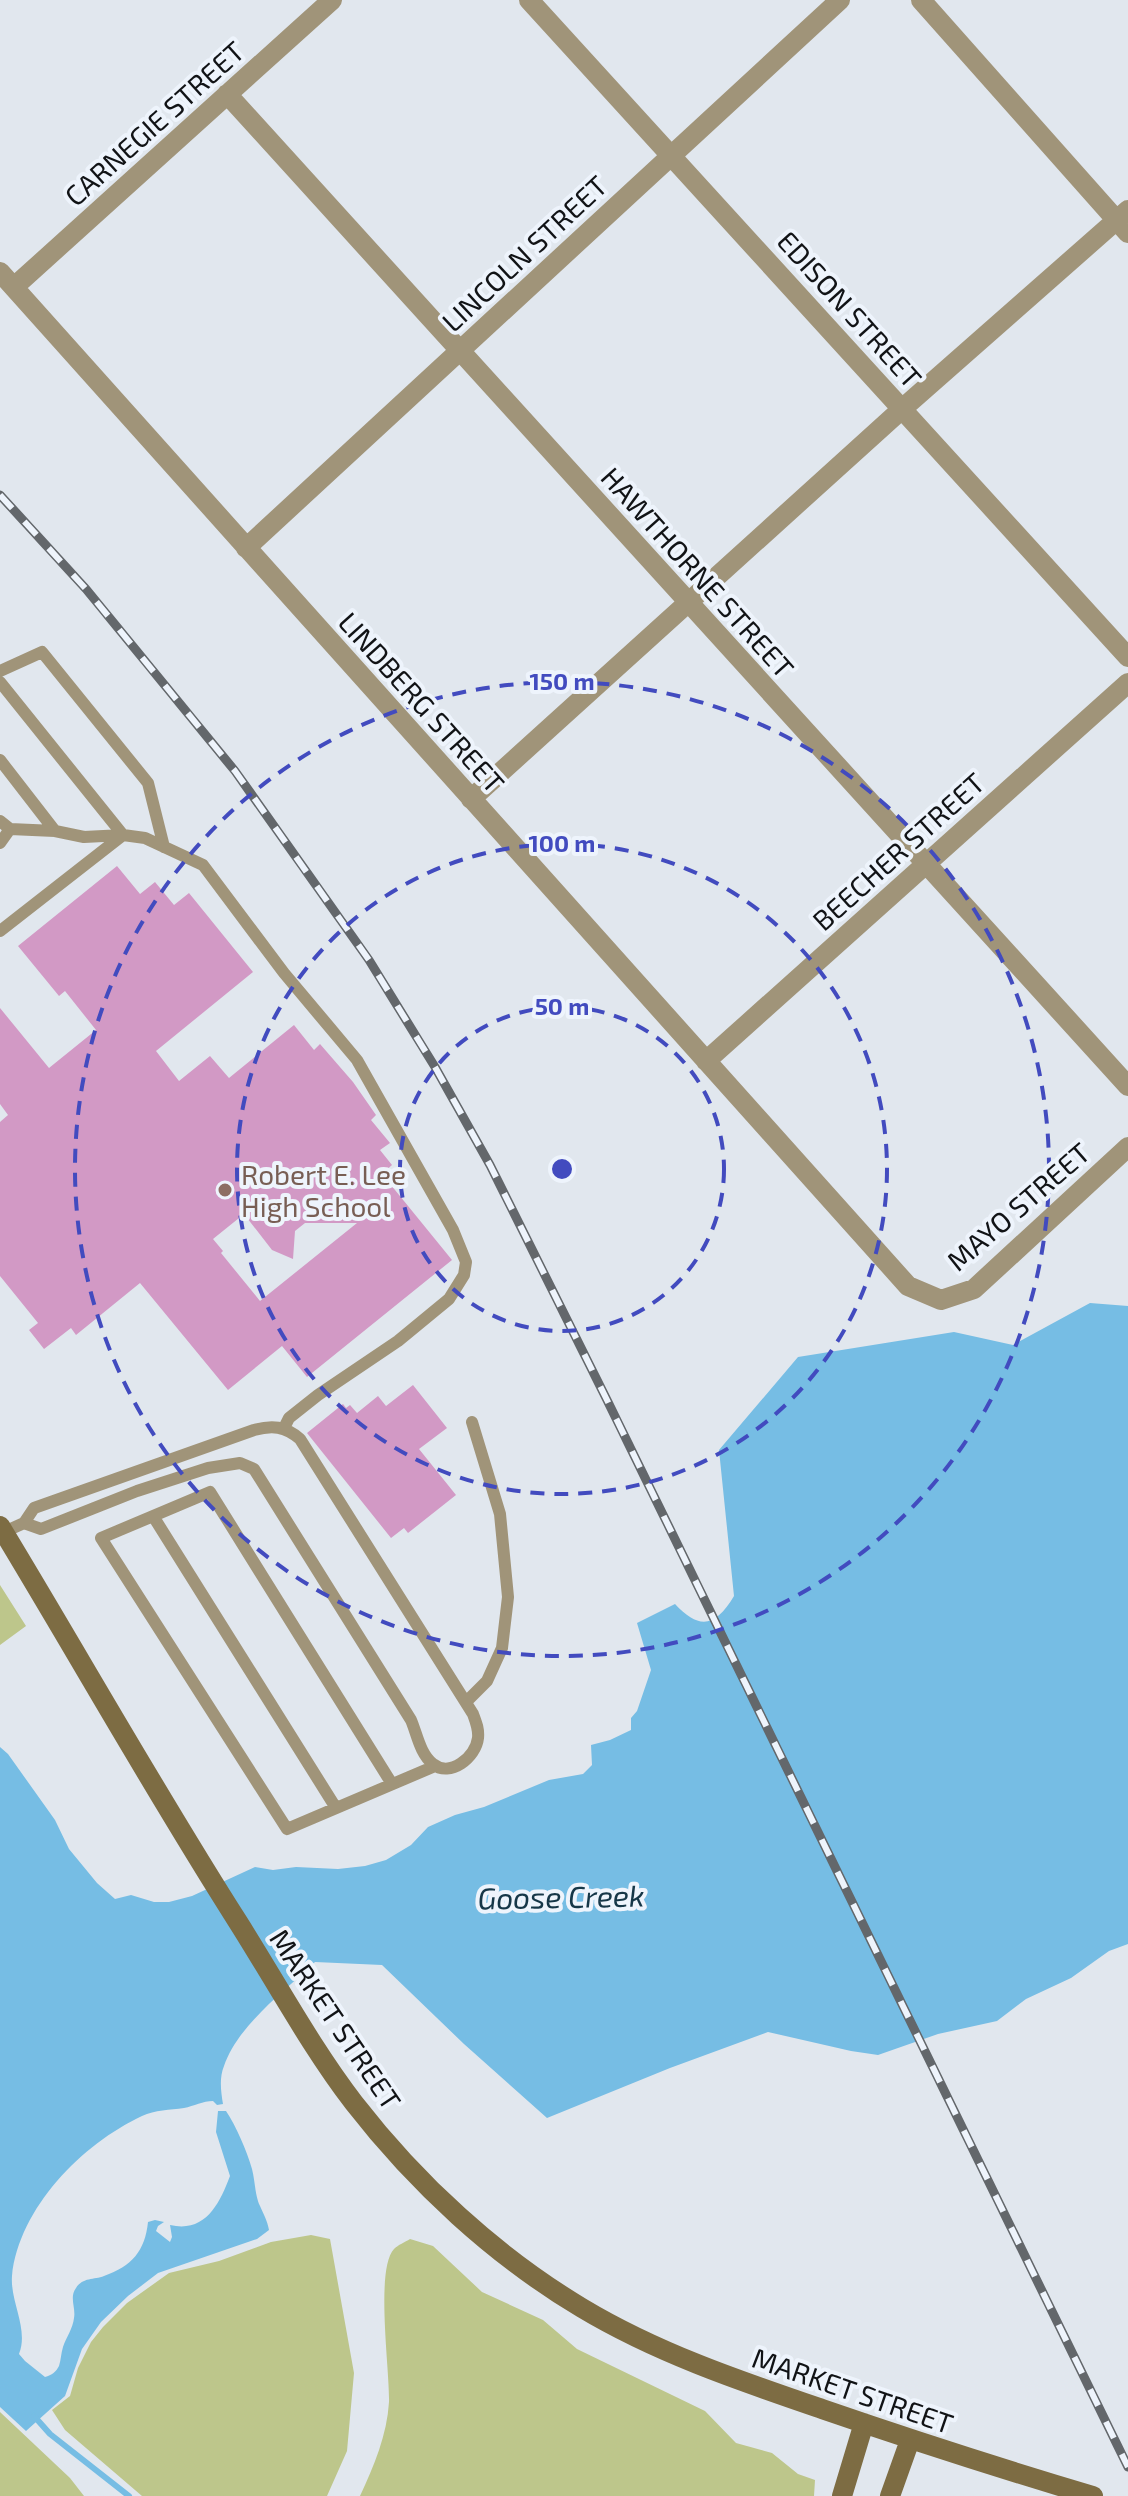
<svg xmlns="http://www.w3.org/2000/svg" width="1128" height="2496" viewBox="0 0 1128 2496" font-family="'Exo 2',sans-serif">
	<rect width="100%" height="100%" fill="#e1e7ee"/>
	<!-- green -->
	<path fill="#bdc68b" d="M0 1585 26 1626 0 1645Z
		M311 2235 330 2239 354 2373 347 2451 327 2496H142L65 2430 52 2410 70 2396 78 2368 91 2342 103 2327 127 2303 169 2273 219 2261 271 2242Z
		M410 2239 433 2246 482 2292 543 2320 577 2349 705 2411 736 2443 772 2453 798 2474 815 2480 814 2496H360C374 2466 387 2435 389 2402 390 2371 375 2269 394 2249 398 2245 405 2242 410 2239Z
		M0 2412 70 2478 84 2496H0Z"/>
	<!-- water -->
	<path fill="#76bde4" d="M1090 1303 1128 1306V1944L1109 1951 1071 1978 1026 1999 997 2021 938 2034 878 2055 851 2051 768 2032 670 2068 547 2118 464 2044 382 1965 315 1962C284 1992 238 2025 224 2066 219 2078 221 2092 223 2104L217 2105 213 2101C203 2101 194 2106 184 2108 170 2110 155 2110 142 2116 82 2144 19 2208 12 2276 10 2302 29 2329 19 2354L25 2361 45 2377C52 2375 56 2372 59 2366 61 2360 61 2353 63 2347 66 2338 73 2328 74 2318 76 2308 69 2297 76 2288 83 2277 94 2280 104 2276 132 2266 145 2251 148 2222L155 2220 164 2222 158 2226 156 2231 170 2242 172 2237 170 2225C205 2233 219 2205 230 2176L216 2132 218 2111H226C236 2126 247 2151 252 2169 255 2180 255 2196 260 2206 264 2215 267 2220 269 2230L257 2239 158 2273 128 2296 101 2322 82 2349 65 2396 26 2431 0 2407V1747L8 1754 55 1820 69 1849 97 1883 115 1899 131 1895 154 1902H169L192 1896 255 1867 273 1870 296 1867 338 1869 365 1866 386 1860 411 1845 428 1827 455 1815 484 1807 549 1780 583 1774 592 1765 591 1745 610 1740 631 1730V1718L637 1711 651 1670 637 1623 675 1604C700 1631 716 1626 734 1596L719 1450 798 1357 954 1332 1013 1345Z"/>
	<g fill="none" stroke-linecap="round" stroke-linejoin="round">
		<!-- stream -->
		<path stroke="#76bde4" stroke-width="6" d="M34 2416 50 2434 129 2496"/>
	</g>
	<!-- building -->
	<path fill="#d299c5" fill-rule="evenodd" d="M117 866 140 894 155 882 174 905 189 893 253 972 156 1051 179 1081 210 1056 229 1078 294 1025 314 1050 320 1044 353 1082 376 1115 371 1120 390 1143 380 1150 392 1165 382 1174 452 1260 307 1377 282 1346 228 1390 140 1283 76 1335 71 1328 44 1349 29 1330 38 1323 0 1276V1122L8 1115 0 1104V1008L49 1068 96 1030 65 991 59 996 18 946ZM244 1214 272 1250 293 1259 295 1231 305 1223H357L260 1301 221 1253 223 1251 213 1239Z
		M413 1385 447 1428 419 1449 456 1495 408 1533 404 1528 391 1538 307 1433 343 1404 346 1408 350 1405 357 1413 378 1396 386 1406Z"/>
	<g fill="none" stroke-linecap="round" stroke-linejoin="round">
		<!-- lane -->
		<path stroke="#a09479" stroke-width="12" d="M0 671 42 652 148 783 164 847
			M0 682 123 835 0 931
			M0 760 55 831
			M0 821 10 829 55 831 84 837 123 835 145 838 203 865 284 973 357 1060 453 1230 466 1262 464 1275 449 1299 398 1341 318 1395 289 1418 284 1428
			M0 843 10 829
			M153 1516 336 1808
			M4 1532 24 1523 34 1508 254 1430C272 1425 285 1426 300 1439L473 1714C476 1722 479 1729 478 1738 476 1757 450 1778 433 1764 420 1754 417 1734 411 1720L254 1469 240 1463 208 1468 137 1491 41 1529 24 1523
			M466 1702 487 1681 502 1648 508 1597 500 1514 472 1422
			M392 1784 210 1492 101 1538 287 1829 435 1766"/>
		<!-- street -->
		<path stroke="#a09479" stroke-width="20" d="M529 0 1128 657
			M921 0 1128 233
			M227 94 1128 1086
			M0 272 908 1286 941 1300 974 1289 1128 1147
			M14 287 332 0
			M246 548 840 0
			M471 799 902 409 1128 210
			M706 1061 1128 683"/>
		<!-- secondary -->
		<path stroke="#7d6c43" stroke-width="20" d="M0 1526C80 1658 155 1792 238 1922 276 1982 311 2047 354 2103 416 2183 495 2256 582 2308 657 2353 740 2381 822 2409 912 2440 1002 2469 1093 2496
			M842 2496 864 2423
			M890 2496 910 2440"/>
		<defs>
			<path id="rail" d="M0 495 86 589 235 771 369 960 435 1067 490 1165 608 1402 1128 2467"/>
		</defs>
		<!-- rail casing -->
		<use href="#rail" stroke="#63676b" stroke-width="9"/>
		<!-- rail -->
		<use href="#rail" stroke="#eef4fc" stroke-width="6" stroke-dasharray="18" stroke-linecap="butt"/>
	</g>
	<!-- distance rings -->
	<g fill="none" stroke="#424bbf" stroke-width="4" stroke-dasharray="14 10">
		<circle cx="562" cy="1169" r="162"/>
		<circle cx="562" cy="1169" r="325"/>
		<circle cx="562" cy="1169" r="487"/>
	</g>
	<!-- markers -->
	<circle fill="#8d6e63" stroke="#eef4fc" stroke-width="3" cx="225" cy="1190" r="8"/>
	<g text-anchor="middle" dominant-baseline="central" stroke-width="8" stroke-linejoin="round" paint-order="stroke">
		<!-- street labels -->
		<g font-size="28" fill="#111316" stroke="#eef4fc">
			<text transform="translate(154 123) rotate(-42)">CARNEGIE STREET</text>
			<text transform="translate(524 253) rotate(-43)">LINCOLN STREET</text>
			<text transform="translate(850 309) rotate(48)">EDISON STREET</text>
			<text transform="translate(698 572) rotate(48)">HAWTHORNE STREET</text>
			<text transform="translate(422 702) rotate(48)">LINDBERG STREET</text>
			<text transform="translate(898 851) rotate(-42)">BEECHER STREET</text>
			<text transform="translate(1018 1206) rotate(-41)">MAYO STREET</text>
			<text transform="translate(336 2019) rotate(56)">MARKET STREET</text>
			<text transform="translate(853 2390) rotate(19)">MARKET STREET</text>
		</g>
		<!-- education labels -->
		<g font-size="28" fill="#785e54" stroke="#eef4fc" text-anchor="start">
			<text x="241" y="1174">Robert E. Lee<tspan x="241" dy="32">High School</tspan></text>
		</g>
		<!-- water labels -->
		<g font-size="30" font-style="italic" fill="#163748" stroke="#eef4fc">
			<text transform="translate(561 1896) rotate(-1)">Goose Creek</text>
		</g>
	</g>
	<circle cx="562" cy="1169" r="12" fill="#424bbf" stroke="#eef4fc" stroke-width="4"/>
	<g font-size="24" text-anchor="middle" font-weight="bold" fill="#424bbf" stroke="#eef4fc" stroke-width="8" stroke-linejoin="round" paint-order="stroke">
		<text x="562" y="690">150 m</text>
		<text x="562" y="852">100 m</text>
		<text x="562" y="1015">50 m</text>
	</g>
</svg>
